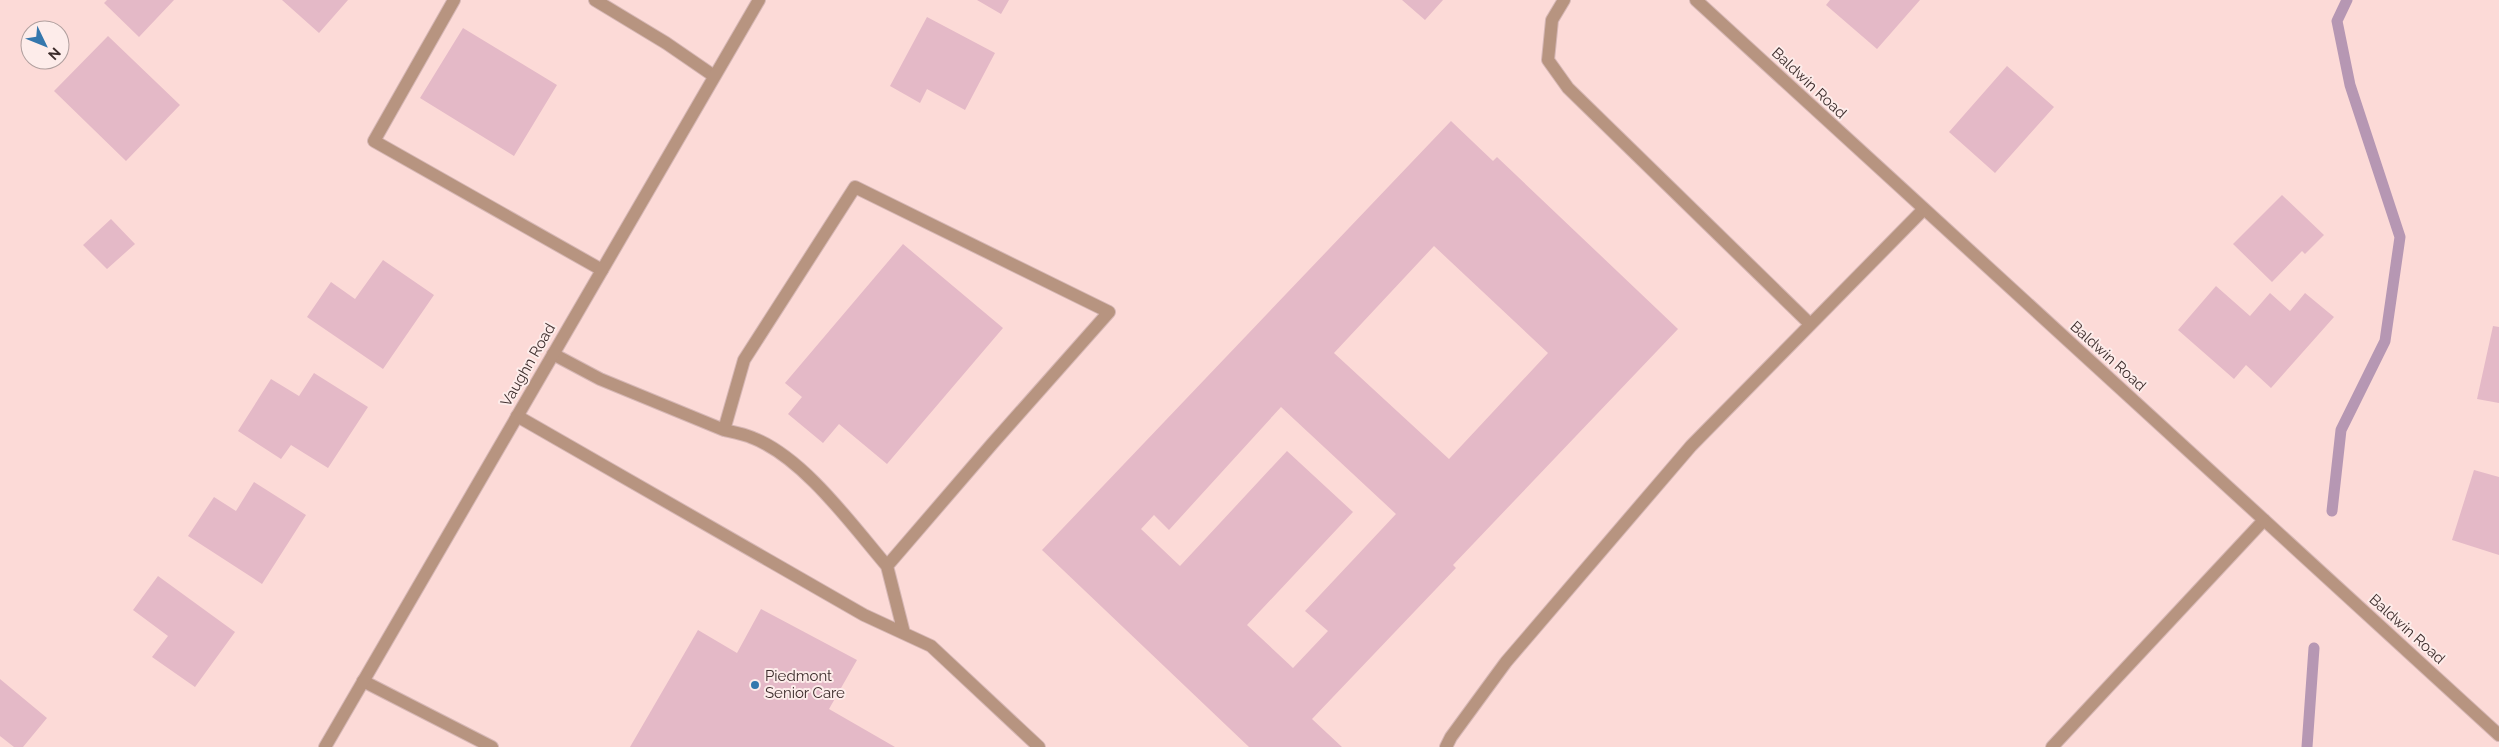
<svg xmlns="http://www.w3.org/2000/svg" width="2499" height="747" viewBox="0 0 2499 747" font-family="Raleway,sans-serif">
	<rect width="100%" height="100%" fill="#fcdad7"/>
	<g fill="none" stroke-linecap="round" stroke-linejoin="round">
		<!-- stream -->
		<path stroke="#b697b3" stroke-width="11" d="M2332 511 2341 430 2385 341 2400 237 2350 85 2337 21 2347 0
			M2307 747 2314 648"/>
	</g>
	<!-- building -->
	<path fill="#e4b9c7" fill-rule="evenodd" d="M107 0H174L139 37 104 3Z
		M282 0H348L319 33Z
		M977 0H1009L1001 14Z
		M1402 0H1443L1425 20Z
		M1830 0H1920L1877 49 1826 5Z
		M927 17 995 53 965 110 927 89 920 103 890 86Z
		M463 28 557 85 514 156 420 98Z
		M108 36 180 105 126 161 54 91Z
		M2007 66 2054 107 1995 173 1949 132Z
		M1451 121 1493 161 1497 157 1678 329 1453 565 1456 568 1312 719 1342 747H1249L1042 550ZM1434 246 1548 353 1449 459 1334 353ZM1281 407 1396 514 1305 611 1328 631 1293 668 1247 625 1353 512 1287 451 1180 566 1141 529 1154 515 1169 530Z
		M2282 195 2324 235 2305 254 2302 251 2272 282 2233 244Z
		M111 219 135 244 107 269 83 245Z
		M903 244 1003 328 887 464 839 424 823 443 788 414 802 397 785 383Z
		M383 260 434 295 383 369 307 317 331 282 355 299Z
		M2216 286 2250 316 2270 293 2290 311 2305 293 2334 317 2271 388 2246 365 2234 379 2178 330Z
		M2493 326 2499 327V403L2477 399Z
		M314 373 368 407 328 468 291 445 281 459 238 431 271 379 299 396Z
		M2474 470 2499 477V555L2452 540Z
		M254 482 306 515 262 584 188 536 214 497 236 511Z
		M158 576 235 632 195 687 152 657 168 636 133 610Z
		M761 609 857 660 829 709 895 747H630L698 630 737 653Z
		M0 679 47 718 23 747H14L0 736Z"/>
	<g fill="none" stroke-linecap="round" stroke-linejoin="round">
		<defs>
			<path id="service" d="M454 0 374 141 602 270
				M1564 0 1552 20 1548 60 1568 88 1810 324
				M553 354 600 379 724 430 744 360 855 187 1109 312 992 444 887 566C852 525 804 458 753 438 744 434 733 432 724 430
				M517 416 864 615 931 646 1039 747
				M887 566 904 633
				M363 681 492 747
				M1446 747 1451 737 1506 662 1691 446 1923 210
				M2052 747 2264 520"/>
			<path id="minor" d="M595 0 666 43 714 76
				M1696 0 2499 735"/>
			<path id="tertiary" d="M325 747 759 0"/>
		</defs>
		<!-- service casing -->
		<use href="#service" stroke="#d6b7b5" stroke-width="14"/>
		<!-- minor casing -->
		<use href="#minor" stroke="#d6b7b5" stroke-width="14"/>
		<!-- tertiary casing -->
		<use href="#tertiary" stroke="#d6b7b5" stroke-width="14"/>
		<!-- service -->
		<use href="#service" stroke="#b79480" stroke-width="12"/>
		<!-- minor -->
		<use href="#minor" stroke="#b79480" stroke-width="12"/>
		<!-- tertiary -->
		<use href="#tertiary" stroke="#b79480" stroke-width="12"/>
	</g>
	<!-- markers -->
	<circle fill="#3477ad" stroke="#fdecea" stroke-width="2" cx="755" cy="685" r="5"/>
	<g text-anchor="middle" dominant-baseline="central" stroke-width="4" stroke-linejoin="round" paint-order="stroke">
		<!-- street labels -->
		<g font-size="15" fill="#3c2c2b" stroke="#fdecea">
			<text transform="translate(1809 83) rotate(43)">Baldwin Road</text>
			<text transform="translate(2108 356) rotate(42)">Baldwin Road</text>
			<text transform="translate(528 365) rotate(-60)">Vaughn Road</text>
			<text transform="translate(2407 629) rotate(42)">Baldwin Road</text>
		</g>
		<!-- poi labels -->
		<g font-size="15" fill="#3c2c2b" stroke="#fdecea" text-anchor="start">
			<text x="765" y="676">Piedmont<tspan x="765" dy="17">Senior Care</tspan></text>
		</g>
	</g>
	<!-- north arrow -->
	<g transform="translate(45 45) rotate(133)"><circle r="24" fill="#fdecea" stroke="#b09f9e"/>
	<path d="M0-4L9 19L0 12L-9 19Z" fill="#3477ad"/>
	<text y="-8" font-size="14" font-weight="bold" text-anchor="middle" fill="#3c2c2b">N</text>
	</g>
</svg>
